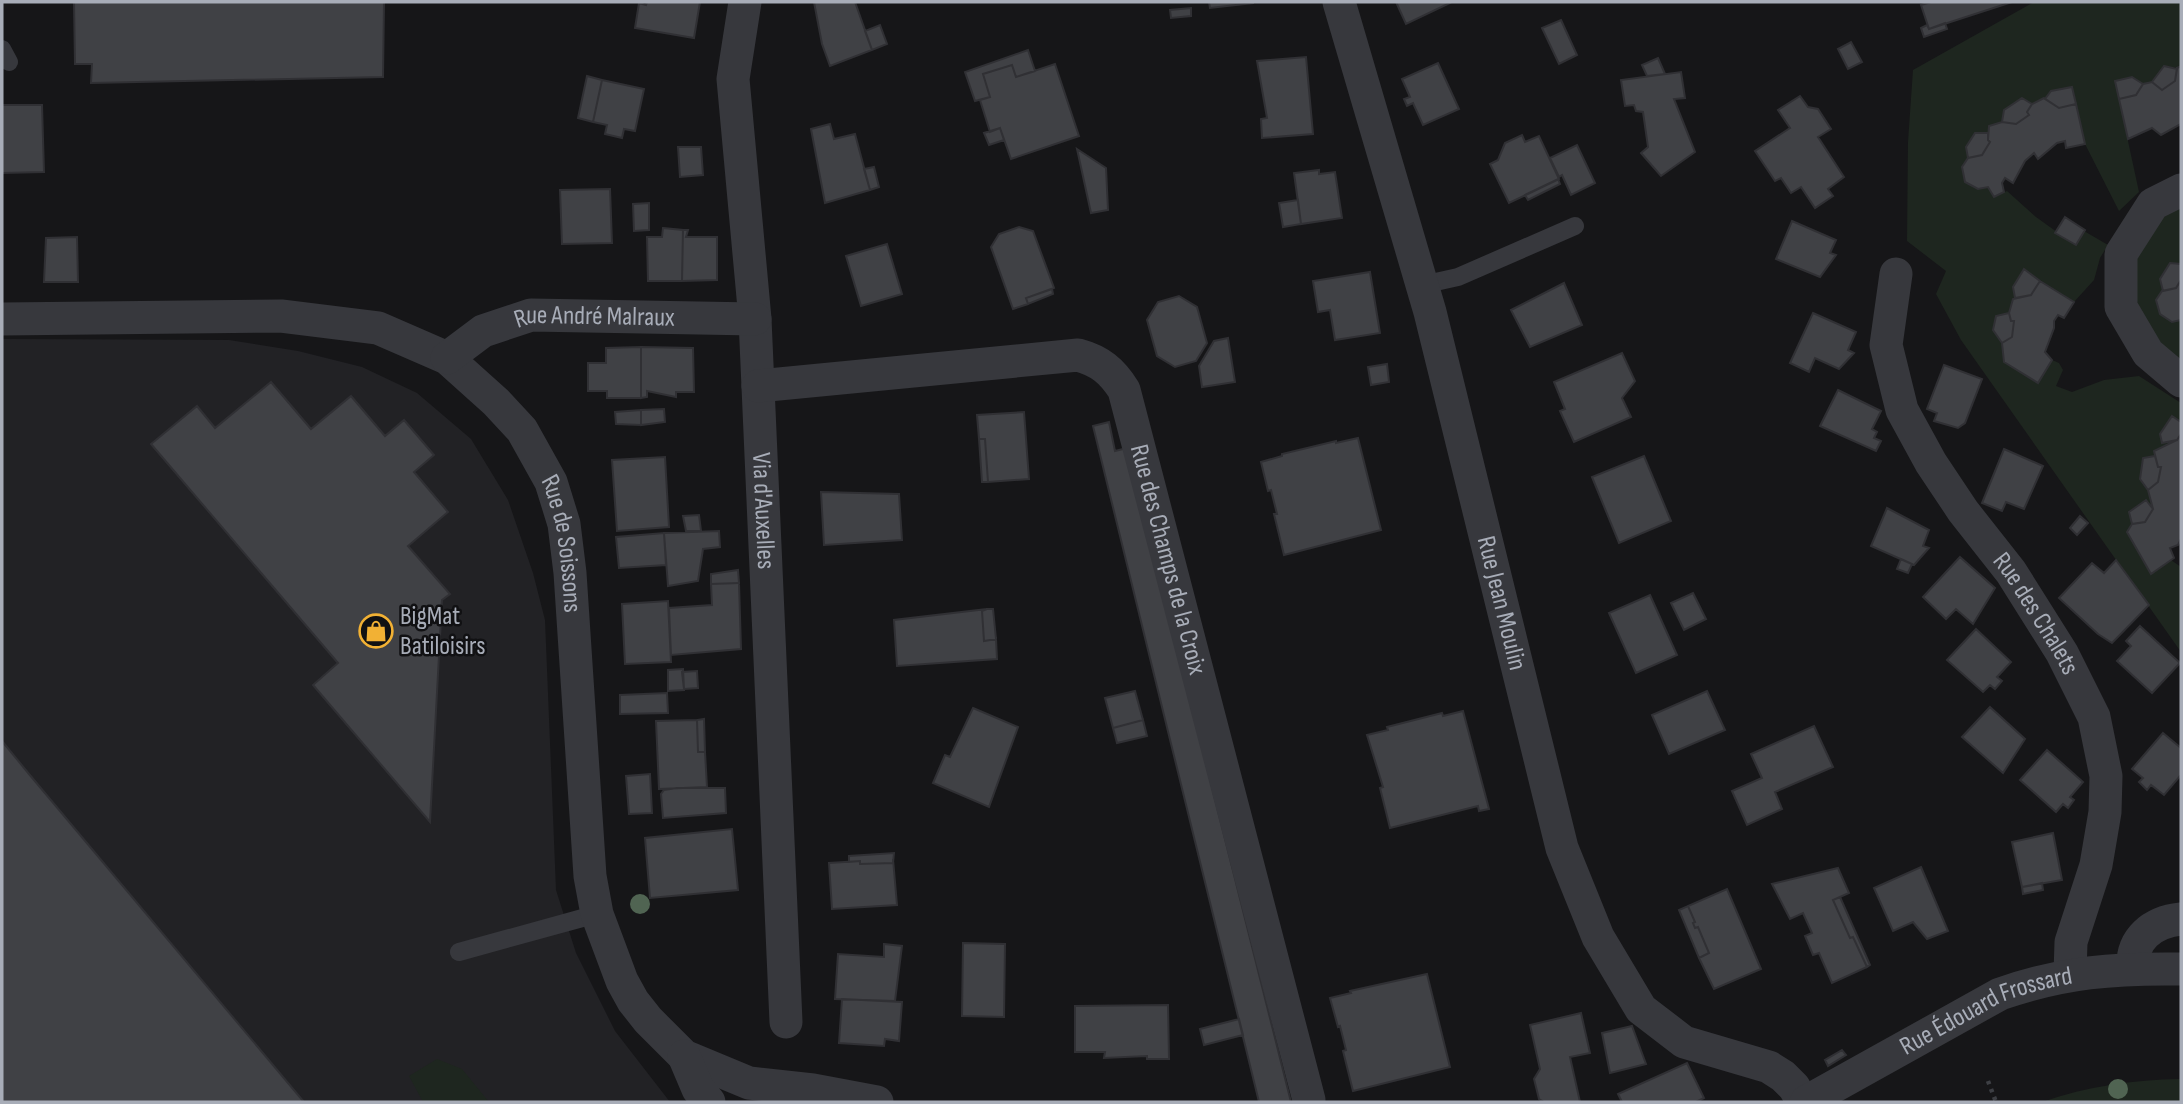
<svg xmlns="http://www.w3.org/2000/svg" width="2183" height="1104" viewBox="0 0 2183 1104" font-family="'Sofia Sans Condensed',sans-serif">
	<rect width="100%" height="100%" fill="#161618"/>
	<!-- built -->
	<path fill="#222225" d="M2 339 229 340 298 351 362 367 417 393 471 439 508 500 533 573 545 620 556 890 576 953 615 1031 670 1102H2Z"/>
	<!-- green -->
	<path fill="#1e261f" d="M2034 2H2181V66L2177 68 2164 66 2152 82 2143 84 2132 77 2115 81 2139 192 2119 211 2085 144 2072 87 2051 91 2045 99 2032 104 2022 98 2005 110 2002 122 1989 126 1988 133H1975L1966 147 1968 158 1966 182 1978 189 1988 187 1994 197 2007 191 2036 217 2075 245 2084 231 2108 245 2100 258 2094 280 2074 302 2024 270 2013 287 2015 298 2013 299 2002 343 2004 362 2038 383 2052 360 2059 363 2063 370 2056 386 2072 392 2104 380 2139 376 2181 403V422L2172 416 2160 434 2162 443 2177 440 2155 451V456L2143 459 2140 479 2148 490 2153 509 2146 500 2129 511 2132 524 2127 532 2151 574 2171 560 2181 567V652L1961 340 1936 294 1946 271 1907 241 1908 142 1913 70Z
		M2181 205V264L2170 263 2160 279 2163 291 2156 300 2160 314 2172 322 2181 320V363L2141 326 2132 269 2152 225Z
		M437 1059 462 1069 489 1102H423L409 1076Z
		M2181 1079V1101L2042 1102C2088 1086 2132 1080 2181 1079Z"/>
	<!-- building -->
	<path fill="#404145" stroke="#303034" stroke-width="2" d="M74 2H384L383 77 91 83 92 64H75Z
		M647 2H700L694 38 635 28 639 3 646 5Z
		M814 2H855L872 50 830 66 822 44Z
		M1209 2H1253V3L1210 8Z
		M1396 2H1449L1450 3 1406 24Z
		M1931 2H2012L1929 29 1921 5Z
		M1191 8V16L1171 18 1170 10Z
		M1561 20 1577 55 1559 64 1542 28Z
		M1945 23 1947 29 1924 37 1921 28 1927 25 1929 29Z
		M880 25 887 44 872 50 865 31Z
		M1851 42 1862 62 1848 69 1838 49Z
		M1028 50 1035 71 1016 77 1012 65 983 74 990 97 975 101 965 72Z
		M1306 57 1313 134 1262 138 1261 119 1267 118 1257 61Z
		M1658 58 1665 74 1647 76 1642 65Z
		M1438 63 1459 109 1423 125 1413 103 1407 106 1404 99 1410 97 1402 79Z
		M1055 64 1079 136 1011 159 1000 128 990 132 980 100 990 97 983 74 1012 65 1016 77Z
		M2164 66 2177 69 2175 81 2162 90 2152 82Z
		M2181 66V124L2161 135 2152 128 2128 139 2119 99 2136 95 2143 84 2152 82 2162 90 2175 81 2177 68Z
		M1681 72 1685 98 1674 99 1695 152 1661 176 1641 153 1648 147 1643 112 1636 111 1634 105 1625 106 1621 80Z
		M587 76 602 80 593 122 578 118Z
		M2132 77 2143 84 2136 95 2119 99 2115 81Z
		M602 80 644 89 635 131 624 129 622 138 605 134 607 125 593 122Z
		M2072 87 2076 104 2059 108 2045 99 2051 91Z
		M1800 96 1808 107 1818 109 1831 129 1818 137 1844 177 1828 189 1833 196 1815 208 1801 187 1791 193 1781 178 1775 181 1755 151 1790 128 1778 110Z
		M2022 98 2032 104 2027 112 2029 115 2016 124 2002 122 2004 110Z
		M2044 98 2059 108 2076 104 2085 144 2066 148 2065 141 2057 143 2038 159 2034 153 2025 161 2013 183 2005 178 2002 183 2004 192 1994 197 1988 187 1978 189 1965 182 1962 167 1968 158 1982 155 1990 142 1988 140 1989 126 2002 122 2016 124 2029 115 2027 112 2032 104Z
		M2 105H42L44 172 2 173Z
		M830 124 834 139 855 134 870 190 825 203 811 129Z
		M1000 128 1004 140 989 145 984 133Z
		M1975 133H1988V140L1990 142 1982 155 1968 158 1966 147Z
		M1522 135 1525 142 1539 136 1559 179 1509 203 1490 164 1498 160 1505 143Z
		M1577 145 1595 183 1571 195 1562 175 1559 177 1550 158Z
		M678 147H701L703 175 680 177Z
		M1077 149 1106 168 1108 210 1091 213Z
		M874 167 879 187 870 190 864 169Z
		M1319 170V174L1335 172 1342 218 1301 224 1294 173Z
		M1558 179 1560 184 1528 200 1525 195Z
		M610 189 612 243 562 244 560 190Z
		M1298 200 1301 224 1283 227 1279 203Z
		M649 203V230L634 231 633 204Z
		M2065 217 2085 230 2076 245 2055 233Z
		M1792 221 1836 240 1830 253 1836 255 1820 277 1776 259Z
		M1019 227 1033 231 1054 288 1026 298 1028 304 1013 309 991 247 999 234Z
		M663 228 683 230 682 281H648L647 237H662Z
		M683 230H688L686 237H717V280L682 281Z
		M77 237 78 282H44L46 238Z
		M887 244 902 294 861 306 846 256Z
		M2170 263 2181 264V280L2176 288 2163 291 2160 279Z
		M2024 269 2040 281 2031 295 2015 298 2013 287Z
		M1370 272 1380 333 1335 340 1330 310 1318 312 1313 281Z
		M2181 280V320L2172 322 2160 314 2156 300 2162 291 2176 288Z
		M2040 281 2074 302 2064 318 2058 315 2054 321V328L2045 352 2052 360 2038 383 2004 362 2002 343 2012 337 2014 321H2011L2009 313 2013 299 2031 295Z
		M1564 283 1582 325 1530 347 1511 310Z
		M1052 289 1053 294 1028 304 1026 298Z
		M1179 296 1197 307 1207 343 1196 361 1175 367 1157 356 1147 320 1158 302Z
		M1813 313 1856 332 1848 350 1854 353 1839 369 1815 358 1809 372 1790 363Z
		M2009 313 2011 321H2014L2012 337 2002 343 1993 330 1996 316Z
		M1228 338 1235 382 1202 387 1199 366 1214 341Z
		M641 347 693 348 694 392H676V397L647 391V397L641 398Z
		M641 347V398H607V391H588V363H606V348Z
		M1622 353 1635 381 1622 398 1631 417 1574 442 1560 411 1565 409 1554 382Z
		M1387 364 1389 382 1371 385 1368 367Z
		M1944 365 1982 379 1965 423 1958 428 1934 421 1937 413 1927 409Z
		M271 382 311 429 351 396 385 436 404 420 434 455 414 472 448 512 408 546 450 594 442 600 430 822 313 685 338 663 151 444 197 406 215 428Z
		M1838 390 1881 411 1872 429 1877 432 1874 438 1881 441 1876 451 1820 426Z
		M664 409 665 422 641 425V410Z
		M641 410V425L616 424 615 412Z
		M1024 412 1029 479 988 482 985 439H979L977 415Z
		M2172 416 2181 422V434L2177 440 2162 443 2160 434Z
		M1109 422 1115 451 1127 448 1291 1102H1259L1093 426Z
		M2181 434V539L2178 545 2170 548 2174 558 2151 574 2127 532 2132 524 2145 522 2153 509 2148 490 2158 482 2161 467H2158L2154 451 2177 440Z
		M1358 438 1381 530 1284 555 1274 514H1277L1271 490 1268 491 1261 462 1282 456V454L1336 441V443Z
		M979 439H985L988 482H982Z
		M2004 449 2043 466 2024 509 2006 502 2002 511 1982 503Z
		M1644 456 1671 521 1619 543 1592 477Z
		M2155 456 2158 467H2161L2158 482 2148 490 2140 479 2143 458Z
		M665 457 669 527 617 531 612 460Z
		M821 492 899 494 902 540 824 545Z
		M2146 500 2153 509 2145 522 2132 524 2129 512Z
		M1887 508 1929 530 1923 546 1929 548 1914 565 1871 546Z
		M699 515 701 531H686L683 516Z
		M2080 516 2088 523 2077 535 2070 528Z
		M719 531 720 547 703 549 698 581 668 586 664 533Z
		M664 533 666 565 619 568 616 537Z
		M1960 557 1995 588 1973 624 1956 609 1946 619 1923 597Z
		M1901 559 1912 564 1908 573 1897 569Z
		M2116 560 2149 605 2112 643 2098 634 2059 598 2092 563 2104 573Z
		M738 570 739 583 711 584V574Z
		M739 583 741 649 671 655 669 608 712 605 711 584Z
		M1693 593 1706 619 1684 630 1671 603Z
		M1650 595 1677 655 1636 673 1609 613Z
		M668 601 671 662 625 664 622 604Z
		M987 609 982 611 984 641 996 639 997 659 897 666 894 620Z
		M987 609H993L996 639 984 641 982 611Z
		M2140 626 2180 663 2152 693 2117 661 2131 646 2126 641Z
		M1976 629 2011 662 1997 677 2002 681 1995 689 1990 685 1983 692 1947 660Z
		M683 669 684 690 668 691V670Z
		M697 671 698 688 684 689 682 672Z
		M1135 691 1143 720 1113 728 1105 698Z
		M1707 691 1725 730 1669 754 1652 715Z
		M667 693 668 713 620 714V695Z
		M1990 707 2025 739 2003 773 1962 737Z
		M973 708 1018 727 989 807 933 783 945 755 950 757Z
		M1463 711 1489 809 1479 811 1478 806 1390 828 1380 788 1383 787 1367 735 1388 730 1387 727 1442 713 1443 716Z
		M704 719 705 752H698L697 720Z
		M697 720 698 752H705L707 787 659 789 656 721Z
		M1143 720 1147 736 1117 743 1113 728Z
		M1814 726 1833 767 1775 792 1782 809 1747 825 1732 791 1762 778 1751 754Z
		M2163 733 2181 748V775L2164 795 2151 785 2147 790 2139 782 2143 778 2132 769Z
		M2 741 29 774 304 1102H2Z
		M2047 750 2083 782 2070 797 2074 800 2068 808 2063 804 2056 812 2020 780Z
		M650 774 652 813 629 814 626 776Z
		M677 788H725L726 813 663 818 661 794 664 790Z
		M732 829 738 890 650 898 645 838Z
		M2053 833 2062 880 2022 887 2012 842Z
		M894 853 893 863 860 864V861L849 862V856Z
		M893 859 897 905 832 909 829 863 860 861V864L893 863Z
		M1921 867 1948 931 1927 939 1913 922 1893 931 1874 888Z
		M1838 868 1849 893 1833 900 1850 938 1853 937 1867 967 1832 983 1819 953 1813 955 1805 936 1812 933 1803 913 1790 919 1772 884Z
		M2042 883 2043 890 2023 894 2022 887Z
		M1727 889 1761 969 1714 989 1699 958 1709 953 1698 927 1695 928 1693 923 1695 922 1688 906Z
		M1840 897 1870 965 1867 967 1853 937 1850 938 1833 900Z
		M1688 906 1695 922 1693 923 1695 928 1698 927 1709 953 1699 958 1679 910Z
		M963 943 1005 944 1004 1017 962 1016Z
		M884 944 902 946 895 1001 835 999 838 954 884 957Z
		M1427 974 1450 1067 1353 1091 1343 1051 1346 1050 1340 1026 1338 1027 1330 998 1351 993 1350 991Z
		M842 999 902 1002 899 1041 885 1039 884 1046 839 1043Z
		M1168 1005 1169 1059H1147V1056L1104 1058 1105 1052H1075V1006Z
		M1581 1013 1590 1053 1570 1057 1580 1102H1544L1539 1099 1534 1079 1540 1069 1530 1025Z
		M1239 1019 1243 1035 1204 1045 1200 1029Z
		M1632 1026 1646 1064 1610 1073 1602 1033Z
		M1842 1050 1846 1055 1828 1066 1825 1060Z
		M1687 1063 1704 1098 1696 1102H1622L1618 1094Z"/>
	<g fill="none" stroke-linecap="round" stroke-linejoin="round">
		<!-- path -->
		<path stroke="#3d3f44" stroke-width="4.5" stroke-dasharray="3.5 5" stroke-linecap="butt" d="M1988 1081 1996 1102"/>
		<!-- service -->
		<path stroke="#37383d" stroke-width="18" d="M2 49 9 62
			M1422 285 1458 277 1575 226
			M459 952 597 914"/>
		<!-- minor -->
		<g stroke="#37383d" stroke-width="33">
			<path id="s1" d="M745 2 733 79 755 319 786 1022"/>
			<path id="s2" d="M1339 2 1430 312 1562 848 1598 937 1641 1009 1684 1042 1769 1067 1783 1076 1794 1087 1803 1102"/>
			<path d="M2181 190 2153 204 2121 254V307L2148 353 2181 381"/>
			<path id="s3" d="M1896 274 1886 345 1902 410 1931 463 1963 511 2011 572 2062 653 2094 717 2106 776 2105 812 2096 865 2071 942 2070 974"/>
			<path id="s4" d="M2 319 281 316 378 328 447 358 496 402 522 430 551 482 564 524 570 573 590 876 597 914 622 981 633 1001 648 1020 684 1056 749 1083 813 1090 877 1102"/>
			<path id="s5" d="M447 358 483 331 531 315 755 319"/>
			<path id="s6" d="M758 386 1078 355C1100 361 1112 371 1124 390L1309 1100"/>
			<path d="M2133 969C2131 939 2152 922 2181 919"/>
			<path d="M684 1056 698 1089 709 1102"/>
			<path id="s7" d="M1806 1102 2000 994C2063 972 2115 968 2181 969"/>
		</g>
	</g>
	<!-- trees -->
	<g fill="#506452">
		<circle cx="640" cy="904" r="10"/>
		<circle cx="2118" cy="1089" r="10"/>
	</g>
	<!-- icons -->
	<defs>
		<symbol id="shop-ring" viewBox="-11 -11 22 22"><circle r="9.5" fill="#111113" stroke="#f2b134" stroke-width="1.5"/><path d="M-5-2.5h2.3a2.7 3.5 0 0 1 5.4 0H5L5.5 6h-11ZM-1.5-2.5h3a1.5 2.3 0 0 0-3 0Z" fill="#f2b134"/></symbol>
	</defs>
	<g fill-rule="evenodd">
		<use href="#shop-ring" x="357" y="612" width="38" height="38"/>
	</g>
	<g text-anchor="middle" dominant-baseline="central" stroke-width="5" stroke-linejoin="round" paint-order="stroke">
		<!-- street labels -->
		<g font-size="26" fill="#a8adb8" stroke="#111113">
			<text stroke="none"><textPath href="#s5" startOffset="159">Rue André Malraux</textPath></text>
			<text stroke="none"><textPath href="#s1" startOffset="511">Via d'Auxelles</textPath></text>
			<text stroke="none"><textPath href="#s4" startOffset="679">Rue de Soissons</textPath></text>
			<text stroke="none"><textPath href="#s6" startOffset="556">Rue des Champs de la Croix</textPath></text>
			<text stroke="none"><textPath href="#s2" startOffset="623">Rue Jean Moulin</textPath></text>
			<text stroke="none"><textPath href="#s3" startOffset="383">Rue des Chalets</textPath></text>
			<text stroke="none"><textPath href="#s7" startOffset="203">Rue Édouard Frossard</textPath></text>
		</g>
		<!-- poi labels -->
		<g font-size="26" fill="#a8adb8" stroke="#111113" text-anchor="start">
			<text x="400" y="616">BigMat<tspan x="400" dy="30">Batiloisirs</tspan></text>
		</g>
	</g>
	<!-- border -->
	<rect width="2183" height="1104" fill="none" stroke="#a8adb8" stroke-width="7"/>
</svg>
